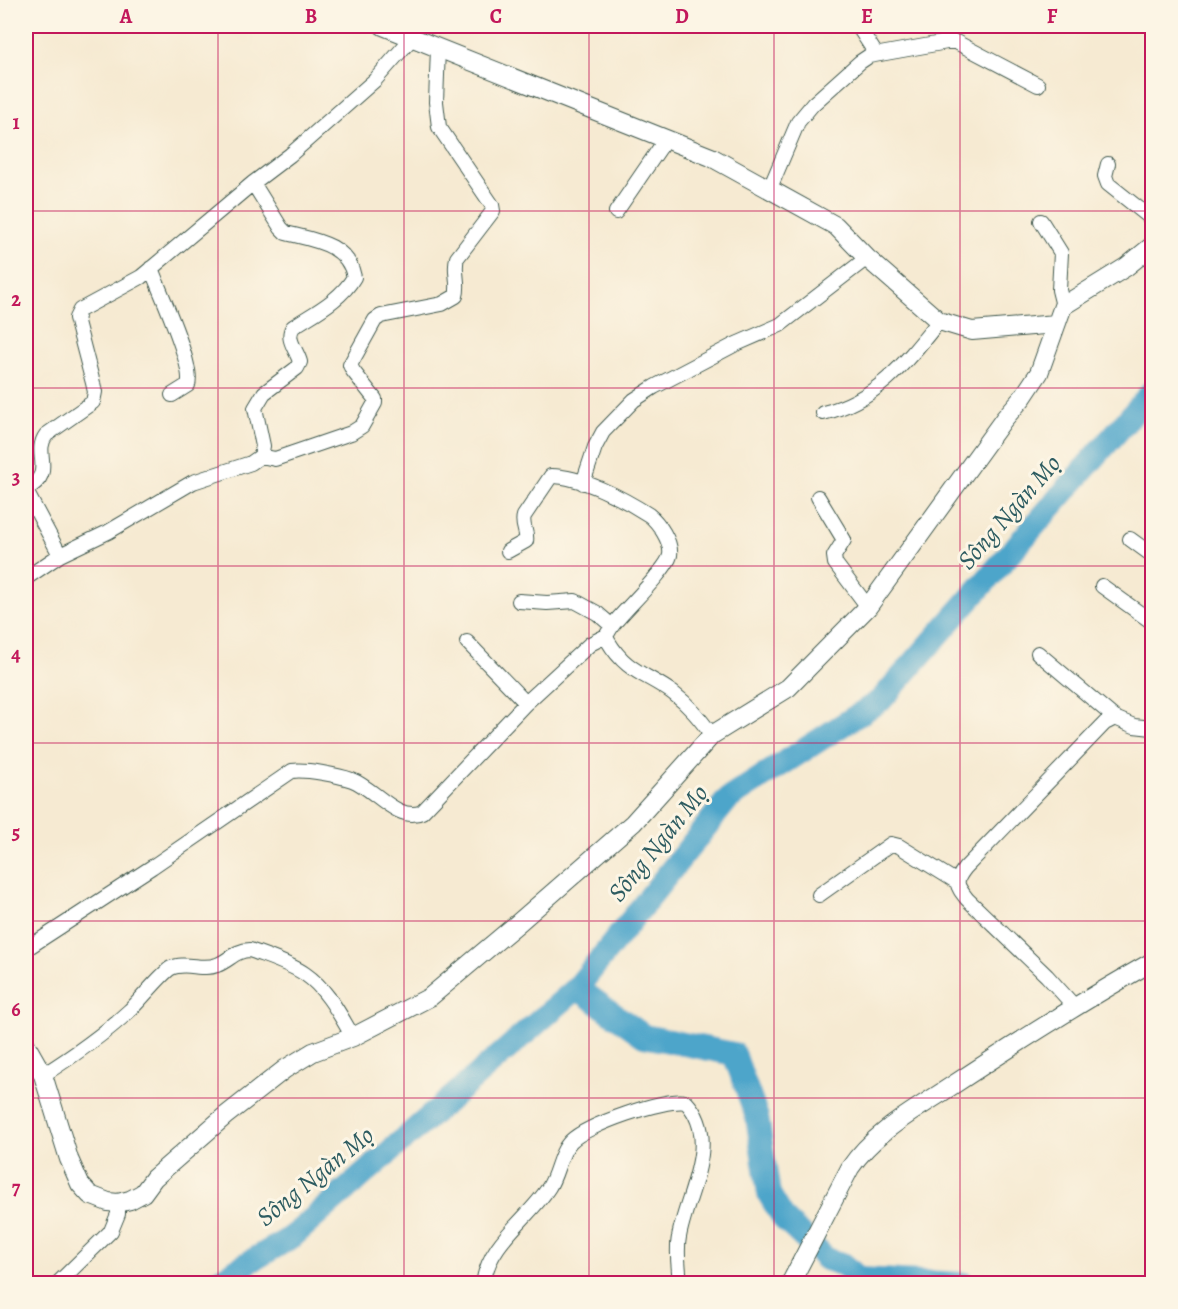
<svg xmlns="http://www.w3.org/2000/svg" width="1178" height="1309" viewBox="0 0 1178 1309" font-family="Alegreya,serif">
	<rect width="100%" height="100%" fill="#fcf5e5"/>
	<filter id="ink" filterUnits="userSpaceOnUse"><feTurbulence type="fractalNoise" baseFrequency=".0167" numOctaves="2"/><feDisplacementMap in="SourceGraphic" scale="12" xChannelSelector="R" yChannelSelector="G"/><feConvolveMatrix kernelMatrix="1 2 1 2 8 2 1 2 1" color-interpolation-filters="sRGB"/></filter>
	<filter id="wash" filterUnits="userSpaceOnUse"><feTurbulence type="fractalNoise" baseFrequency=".008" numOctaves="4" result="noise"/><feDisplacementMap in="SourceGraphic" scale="24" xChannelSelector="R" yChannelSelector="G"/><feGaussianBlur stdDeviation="1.35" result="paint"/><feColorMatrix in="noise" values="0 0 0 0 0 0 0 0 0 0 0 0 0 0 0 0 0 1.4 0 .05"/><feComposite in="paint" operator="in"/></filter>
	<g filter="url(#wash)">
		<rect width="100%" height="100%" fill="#f6ead2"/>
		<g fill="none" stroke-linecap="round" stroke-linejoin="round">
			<!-- river -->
			<path stroke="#4da5ca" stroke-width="24" d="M577 988 644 1036 734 1054 757 1117 769 1194 784 1219 826 1259 844 1265 859 1279 964 1284
				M212 1284 292 1237 577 988 728 799 881 700 1152 392"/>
		</g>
	</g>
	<g filter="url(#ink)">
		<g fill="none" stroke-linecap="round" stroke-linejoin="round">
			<defs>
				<path id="minor" d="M858 26 876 54
					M1108 164 1105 176 1108 184 1152 219
					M770 188 798 122 813 104 860 62 869 56 947 42H956L1038 85
					M616 212 666 139
					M1041 221 1061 253 1059 290 1063 306
					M151 268C159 290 195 367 188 385L172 395
					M823 413C877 400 906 362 939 321
					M261 456 275 459 351 433 362 426 375 403V399L353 371 350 365 375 320 381 316 442 304 456 296C460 283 453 271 457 258L493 211 492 205 439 127 436 102 438 48
					M583 483 595 447 603 432 634 400 654 387 734 345 780 325 867 258
					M26 489C57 473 32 454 46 435L93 402 95 392 93 383 76 318 80 310 141 277 253 183 290 155 375 80 412 38
					M26 491 60 555
					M818 497 844 540 834 556 835 563 868 607
					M1130 539 1152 555
					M508 551 526 541C528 533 521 525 524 516L551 476C581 476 624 499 649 515 658 522 672 542 670 555 668 569 623 611 612 626L606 636 608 641C626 672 647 674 673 693 689 705 700 719 712 735
					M26 578 60 555 108 532 193 482 251 463 261 456 263 446 255 408 264 393 297 368 300 362C297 350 285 339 293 327 314 313 341 300 354 277 348 244 314 240 286 233L281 228 253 183
					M1102 586 1152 622
					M519 601 547 603 575 601 597 613 612 626
					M467 642 526 703
					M1038 653 1115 718
					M819 895 891 844 899 846 957 882
					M26 949 152 867 292 771C306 769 338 775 352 780 374 788 398 823 422 812L526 703 590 644 606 636
					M1075 1007 1047 976 967 899C956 885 954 882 965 868L1105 723 1115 718 1134 726 1152 728
					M43 1075C73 1056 102 1036 129 1011 138 1003 163 972 171 968 185 961 202 971 217 965 229 961 235 950 250 950 268 957 289 963 305 974 327 989 340 1015 353 1037
					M57 1284 111 1231 118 1214V1203
					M483 1284C489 1241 528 1220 549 1187 558 1173 559 1153 571 1141 587 1125 664 1098 686 1102 722 1140 686 1195 679 1237 676 1252 679 1268 680 1284"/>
				<path id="tertiary" d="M383 26 711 157 836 226 867 258 939 321 972 331 1056 324
					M26 1045 43 1075 69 1159 80 1184 90 1195 108 1202 118 1203 130 1200 143 1193 154 1178 225 1116 285 1069 313 1052 353 1037 430 997 517 924 633 823 712 735 788 688 868 607 1004 419 1023 397 1039 373 1063 306 1126 267 1152 246
					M790 1284 850 1168C875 1131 916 1110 953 1085 1018 1042 1084 1000 1152 962"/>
			</defs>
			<!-- minor casing -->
			<use href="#minor" stroke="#3f574c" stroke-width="16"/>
			<!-- tertiary casing -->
			<use href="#tertiary" stroke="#3f574c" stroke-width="20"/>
			<!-- minor -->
			<use href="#minor" stroke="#fff" stroke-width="14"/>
			<!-- tertiary -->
			<use href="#tertiary" stroke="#fff" stroke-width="18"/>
		</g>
	</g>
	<!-- grid -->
	<path fill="none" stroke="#c2185b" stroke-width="1.5" stroke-opacity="0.55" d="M218 26V1284M404 26V1284M589 26V1284M774 26V1284M960 26V1284M26 211H1152M26 388H1152M26 566H1152M26 743H1152M26 921H1152M26 1098H1152"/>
	<g text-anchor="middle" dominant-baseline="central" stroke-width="6" stroke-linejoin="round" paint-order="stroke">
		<!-- water labels -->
		<g font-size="26" font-style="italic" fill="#2d5c61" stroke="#fcf5e5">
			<text transform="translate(1009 512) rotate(-49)">Sông Ngàn Mọ</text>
			<text transform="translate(658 843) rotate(-51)">Sông Ngàn Mọ</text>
			<text transform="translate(315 1176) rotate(-39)">Sông Ngàn Mọ</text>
		</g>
	</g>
	<!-- margin -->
	<rect width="1178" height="1309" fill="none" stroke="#fcf5e5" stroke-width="66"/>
	<rect x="33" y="33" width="1112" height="1243" fill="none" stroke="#c2185b" stroke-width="2"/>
	<g font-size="20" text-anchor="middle" font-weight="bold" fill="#c2185b">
		<text x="126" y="23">A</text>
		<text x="311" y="23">B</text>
		<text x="496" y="23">C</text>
		<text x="682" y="23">D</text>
		<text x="867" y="23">E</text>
		<text x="1052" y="23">F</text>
		<text x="16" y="129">1</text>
		<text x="16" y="306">2</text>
		<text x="16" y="484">3</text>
		<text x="16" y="661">4</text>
		<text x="16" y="839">5</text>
		<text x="16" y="1016">6</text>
		<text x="16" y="1194">7</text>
	</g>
</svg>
